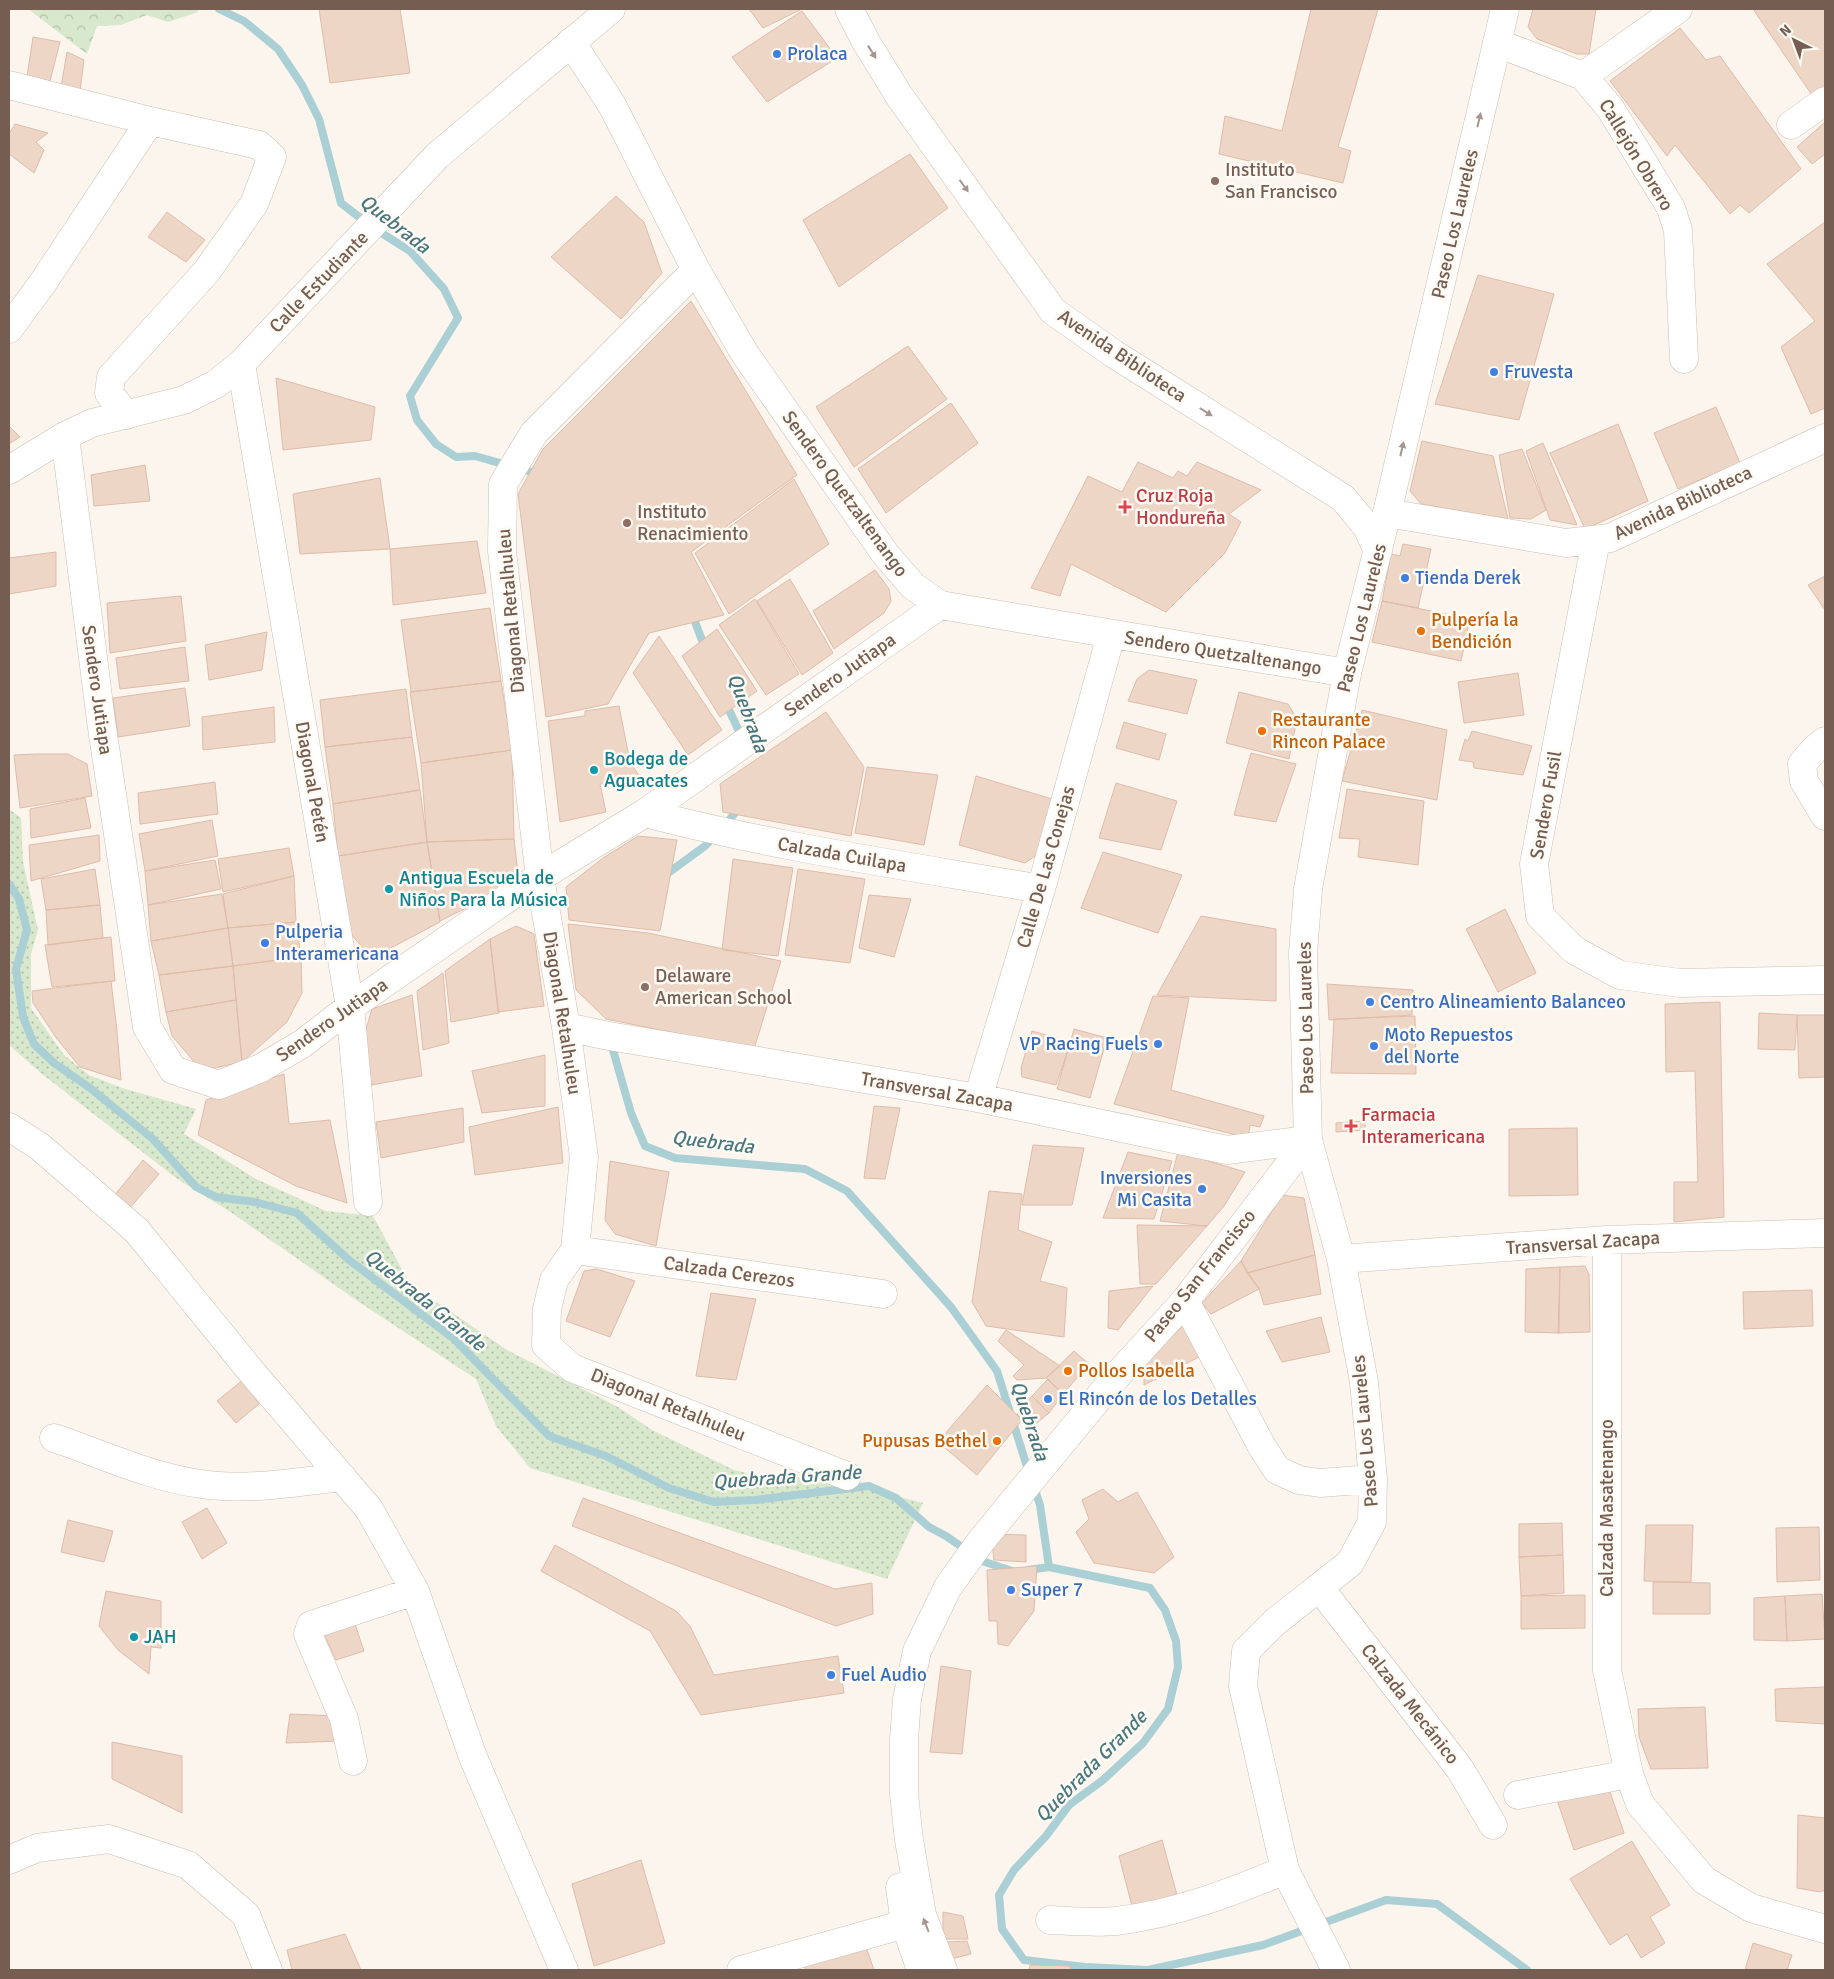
<svg xmlns="http://www.w3.org/2000/svg" width="1834" height="1979" viewBox="0 0 1834 1979" font-family="Signika,sans-serif">
	<defs>
		<pattern id="green-dots" width="8" height="8" patternUnits="userSpaceOnUse" patternTransform="scale(1.25)"><rect width="8" height="8" fill="#d8e8cc"/><path d="M2 2h.1M6 6h.1" fill="none" stroke="#b4bfa8" stroke-width="1.8" stroke-linecap="round"/></pattern>
		<pattern id="forest-crowns" width="20" height="18" patternUnits="userSpaceOnUse" patternTransform="scale(1.25)"><rect width="20" height="18" fill="#d8e8cc"/><path d="M2 6a3 3 0 1 1 6 0M12 15a3 3 0 1 1 6 0" fill="none" stroke="#b4bfa8"/></pattern>
	</defs>
	<rect width="100%" height="100%" fill="#fbf5ed"/>
	<!-- green -->
	<path fill="url(#green-dots)" d="M9 809 21 818 23 862 38 930 31 954V1008L64 1055 89 1075 122 1088 196 1109 184 1134 256 1179 326 1211 373 1216 410 1284 507 1350 618 1407 652 1430 734 1470 776 1480 816 1475 923 1503 887 1579 530 1468 496 1426 476 1379 359 1302 232 1213 176 1178 42 1074 9 1045Z"/>
	<!-- forest -->
	<path fill="url(#forest-crowns)" d="M28 9H198V12L168 22 147 15 121 25 97 26 87 54Z"/>
	<g fill="none" stroke-linecap="round" stroke-linejoin="round">
		<!-- stream -->
		<path stroke="#aacfd5" stroke-width="8" d="M219 9 244 21 278 49 302 85 319 119 341 203 372 227 410 251 444 289 458 318 410 396 417 420 436 444 456 457 475 456 538 474
			M692 614 705 648
			M725 701 742 738
			M724 826 740 807
			M664 876 705 846 716 835
			M9 884 19 899 27 930 16 969 23 1017 34 1044 54 1063 90 1088 153 1139 196 1187 216 1197 255 1202 297 1213 349 1260 453 1338 549 1436 606 1456 669 1488 714 1502 755 1500 869 1486 896 1498 929 1527 946 1536 982 1561 1015 1572
			M611 1043 631 1113 645 1146 675 1158 805 1169 847 1191 951 1307 997 1371 1029 1473
			M1034 1487 1040 1505 1049 1567
			M1028 1570 1049 1567 1150 1588 1165 1610 1176 1641 1178 1667 1168 1709 1143 1743 1103 1780 1069 1805 1046 1836 1014 1870 999 1895 1002 1929 1024 1960 1085 1967 1148 1970 1263 1945 1386 1900 1437 1904 1527 1970"/>
	</g>
	<!-- building -->
	<path fill="#eed6c7" stroke="#dfbca9" d="M319 9H400L410 73 330 83Z
		M749 9H802L763 28Z
		M1311 9H1378L1338 147 1351 151 1343 183 1219 154 1225 116 1282 131Z
		M1533 9H1596L1589 54H1577L1537 39 1528 27Z
		M1753 9H1825V90L1814 98Z
		M802 11 837 58 767 102 732 57Z
		M1680 28 1706 60 1720 56 1801 169 1749 213 1740 205 1730 214 1675 145 1667 156 1610 81Z
		M33 37 60 42 50 81 27 77Z
		M67 52 84 60 80 91 61 87Z
		M1825 122V154L1812 164 1797 147Z
		M15 124 48 133 36 142 44 150 34 173 9 154V134Z
		M910 154 948 208 839 287 803 220Z
		M616 196 644 222 662 273 621 319 551 257Z
		M167 212 205 240 186 262 148 237Z
		M1825 222V408L1811 414 1781 347 1815 321 1767 264Z
		M1478 275 1554 294 1519 420 1435 404Z
		M691 301 797 475 691 552 724 615 649 633 608 704 546 717 518 494 543 449Z
		M908 346 947 399 854 467 816 407Z
		M276 378 375 407 371 440 283 450Z
		M951 403 978 443 886 513 858 469Z
		M1716 407 1740 463 1678 489 1654 433Z
		M1618 424 1648 501 1585 529 1550 453Z
		M9 426 20 437 9 444Z
		M1422 441 1493 456 1508 519 1421 504 1410 491Z
		M1543 443 1577 525 1550 520 1526 451Z
		M1522 449 1546 510 1531 519 1510 518 1499 455Z
		M1138 462 1173 478 1178 471 1187 476 1197 462 1261 490 1229 514 1241 522 1225 553 1166 612 1071 564 1060 596 1031 588 1088 476 1122 492Z
		M145 465 150 501 94 506 91 475Z
		M380 478 390 549 300 554 293 494Z
		M794 479 829 544 729 614 695 553Z
		M477 541 486 593 393 605 390 549Z
		M1403 544 1431 549 1418 608 1382 601 1391 554 1400 556Z
		M56 552V586L9 594V558Z
		M875 570 889 589 891 601 884 613 834 649 813 611Z
		M1825 576V610L1808 585Z
		M790 579 833 653 802 675 757 601Z
		M181 596 186 641 110 653 107 603Z
		M755 599 799 674 766 695 719 625Z
		M1382 601 1470 619 1461 661 1372 642Z
		M490 608 501 681 411 692 401 620Z
		M717 629 757 691 720 717 682 656Z
		M267 632 262 670 209 680 205 645Z
		M659 636 722 730 688 755 633 673Z
		M185 647 189 681 120 689 116 658Z
		M1149 670 1197 680 1187 714 1128 701 1137 679Z
		M1518 673 1524 715 1464 723 1458 682Z
		M501 681 512 750 421 763 410 692Z
		M185 688 190 726 118 737 113 698Z
		M406 689 412 737 325 747 320 700Z
		M1239 692 1288 704 1297 719 1289 759 1226 743Z
		M619 706 630 762 644 783 641 785 637 777 629 781 600 784 606 812 560 822 548 721 585 716V711Z
		M274 707 275 742 203 750 202 717Z
		M1362 710 1447 730 1437 800 1342 781Z
		M826 712 864 767 851 836 723 812 720 784Z
		M1124 722 1166 734 1159 760 1116 748Z
		M1472 731 1532 746 1523 775 1474 768 1473 762 1459 760 1465 739 1468 741Z
		M412 737 420 790 333 804 325 747Z
		M512 750 514 839 427 842 421 763Z
		M1251 753 1296 764 1276 822 1234 815Z
		M37 754H68L87 764 92 796 20 808 14 755Z
		M867 767 938 775 924 845 855 833Z
		M976 776 1052 799 1038 854 1025 863 959 845Z
		M215 782 218 814 140 824 138 793Z
		M1116 783 1177 801 1161 850 1099 838Z
		M1347 789 1424 801 1418 865 1358 857 1360 839 1339 838Z
		M420 790 427 842 338 856 333 804Z
		M85 798 91 828 31 838 30 809Z
		M212 820 218 856 145 871 139 834Z
		M99 835 100 861 31 881 29 845Z
		M638 836 677 840 660 931 569 920 566 887 603 858Z
		M514 839 519 882 440 921 427 842Z
		M427 842 440 922 387 950 364 949 350 933 338 856Z
		M289 848 294 876 223 892 218 859Z
		M1103 852 1182 875 1158 933 1081 908Z
		M733 859 793 868 778 956 722 950Z
		M215 860 221 889 148 905 145 871Z
		M95 869 100 905 46 910 41 879Z
		M798 869 865 879 850 963 785 955Z
		M294 876 296 922 228 928 223 894Z
		M222 894 228 928 151 941 148 905Z
		M869 895 911 899 894 957 859 948Z
		M100 905 103 938 48 945 46 910Z
		M1505 909 1536 973 1498 992 1466 929Z
		M1201 916 1276 929V1001L1157 995Z
		M296 922 301 957 233 966 228 928Z
		M568 924 648 933 781 961 754 1049 606 1019 576 990Z
		M516 926 534 934 544 1006 498 1012 490 939Z
		M228 928 233 966 159 975 151 941Z
		M111 937 115 981 52 987 45 945Z
		M490 939 499 1013 451 1022 445 971Z
		M301 957 302 993 287 1022 242 1062 233 966Z
		M233 966 236 1000 166 1012 159 975Z
		M443 973 449 1043 423 1050 417 991Z
		M111 981 117 1031 121 1080 80 1067 57 1039 33 1003 32 991Z
		M1327 984 1413 990 1412 1015 1329 1020Z
		M412 995 422 1076 371 1085 364 1047 366 1029 372 1009Z
		M1153 996 1189 998 1171 1090 1264 1116 1260 1127 1250 1125 1248 1138 1114 1104Z
		M236 1000 242 1062 210 1069 197 1065 172 1036 166 1012Z
		M1720 1002 1724 1217 1674 1222V1182H1698L1695 1071 1666 1072 1665 1004Z
		M1759 1013 1797 1015 1795 1050 1758 1049Z
		M1797 1015H1825V1077L1799 1078Z
		M1415 1016 1416 1074 1331 1073 1334 1019Z
		M1074 1029 1107 1038 1090 1098 1057 1089Z
		M1032 1031 1071 1042 1056 1085 1022 1077 1021 1068Z
		M545 1055V1106L482 1113 472 1071Z
		M284 1074 289 1124 330 1120 347 1203 296 1186 198 1135 206 1100Z
		M874 1106 900 1108 885 1179 864 1178Z
		M558 1107 563 1163 475 1175 469 1127Z
		M463 1108 464 1142 381 1158 376 1122Z
		M1365 1121V1130L1336 1132V1123Z
		M1577 1128 1578 1195 1509 1196V1129Z
		M1033 1145 1084 1148 1072 1205H1022Z
		M1128 1152 1172 1161 1154 1219 1103 1218Z
		M1178 1152 1245 1172 1224 1206 1207 1226 1160 1221Z
		M143 1160 159 1174 129 1209 114 1196Z
		M610 1161 669 1172 656 1246 615 1234 605 1220Z
		M989 1191 1022 1194 1018 1230 1052 1242 1040 1281 1067 1288 1064 1337 986 1326 972 1302Z
		M1282 1195 1304 1198 1315 1255 1247 1273 1241 1261Z
		M1137 1225 1207 1226 1156 1284H1140Z
		M1315 1255 1321 1294 1264 1305 1259 1289 1247 1273Z
		M1241 1261 1259 1289 1211 1314 1202 1303Z
		M1585 1266 1589 1274 1590 1332 1558 1333 1560 1267Z
		M1560 1267 1559 1333 1525 1332 1526 1269Z
		M597 1269 635 1281 610 1337 566 1321 584 1271Z
		M1153 1286 1118 1330 1108 1328 1109 1291Z
		M1812 1290 1813 1326 1744 1329 1743 1292Z
		M711 1293 756 1299 736 1380 696 1376Z
		M1321 1317 1330 1352 1282 1362 1266 1331Z
		M1183 1326 1199 1357 1144 1385V1362Z
		M1006 1330 1060 1366 1046 1378 1017 1380 1013 1376 1024 1365 998 1341Z
		M1074 1351 1089 1364 1063 1394 1046 1378Z
		M1048 1379 1063 1394 1049 1413 1032 1396Z
		M243 1380 259 1404 236 1423 217 1401Z
		M987 1385 1022 1420 977 1475 938 1442Z
		M1032 1396 1049 1413 1032 1427 1017 1414Z
		M1103 1489 1118 1502 1137 1492 1174 1557 1154 1573 1094 1563 1076 1532 1089 1519 1082 1500Z
		M583 1498 835 1589 872 1583 873 1614 836 1626 572 1526Z
		M207 1508 227 1543 202 1559 182 1522Z
		M68 1520 113 1531 104 1562 61 1552Z
		M1562 1523 1563 1555 1519 1557V1524Z
		M1646 1525H1693L1691 1582 1644 1581Z
		M1819 1527 1820 1580 1777 1582 1776 1528Z
		M991 1534 1026 1535V1562L994 1560Z
		M555 1545 676 1611 690 1626 714 1675 838 1656 844 1693 701 1715 650 1631 541 1571Z
		M1563 1555 1564 1593 1521 1596 1519 1557Z
		M1037 1566 1034 1611 1008 1646 998 1644 997 1621H989L987 1570Z
		M1653 1582 1710 1583V1614H1653Z
		M106 1591 161 1601V1648L151 1647 149 1674 118 1650 99 1626Z
		M1822 1594 1825 1639 1787 1641 1785 1596Z
		M1585 1595V1628L1521 1629V1596Z
		M1785 1596 1787 1641 1754 1640V1598Z
		M354 1621 364 1651 336 1660 324 1634Z
		M941 1666 971 1671 962 1754 930 1752Z
		M1825 1687V1724L1776 1721 1775 1689Z
		M1705 1707 1708 1768 1651 1769 1639 1737 1638 1709Z
		M290 1714 337 1716 340 1741 286 1743Z
		M112 1742 182 1756V1813L112 1779Z
		M1606 1780 1624 1833 1574 1850 1556 1797Z
		M1798 1815 1825 1818V1890L1820 1892 1797 1888Z
		M1162 1840 1177 1895 1133 1910 1119 1856Z
		M1632 1841 1670 1905 1650 1917 1665 1943 1641 1958 1627 1934 1610 1945 1570 1879Z
		M641 1860 665 1943 594 1966 572 1884Z
		M943 1912 963 1916 968 1939H943Z
		M345 1934 361 1970H292L287 1950Z
		M967 1941 971 1954 951 1959 946 1942Z
		M1753 1943 1792 1955 1787 1970H1745Z
		M865 1944 874 1970H806L804 1966Z
		M1030 1965 1070 1966V1970H1029Z"/>
	<g fill="none" stroke-linecap="round" stroke-linejoin="round">
		<defs>
			<path id="minor" d="M571 42 612 105 696 270 745 354 886 555 913 586 940 605 1347 673
				M1497 43 1583 76 1678 9
				M1583 76 1610 108 1671 208 1678 230 1684 359
				M9 85 150 121 259 145 272 157 254 204 207 271 111 377 109 393 126 415
				M1791 125 1825 101
				M696 270 534 433 503 484 502 551 540 878 566 1027 584 1157 575 1250 554 1280 547 1309 546 1345 572 1368 847 1476
				M9 329 42 284 150 121
				M241 364 350 1007 368 1202
				M65 436 101 721 147 1027 173 1070 219 1085 261 1068 302 1044 350 1007 525 886 645 813 940 605
				M1387 513 1566 543 1610 538 1825 438
				M1596 540 1534 864 1540 916 1574 950 1620 975 1680 983 1825 980
				M1825 741 1815 749 1802 764 1804 781 1825 816
				M645 813C775 847 908 866 1041 889
				M566 1027 609 1036 978 1098 1227 1150 1308 1140 1341 1259 1364 1382 1373 1479 1372 1522 1350 1563 1275 1622 1246 1651 1243 1686 1285 1870 1336 1970
				M978 1098 1041 889 1111 635
				M9 1127 39 1146 137 1231 250 1370 369 1509 415 1591 473 1757 564 1970
				M1607 1240V1670L1629 1774 1640 1804 1704 1880 1751 1908 1825 1929
				M575 1250 883 1294
				M1341 1259 1607 1240 1825 1233
				M1185 1301 1261 1445 1277 1470 1299 1480 1320 1483 1373 1479
				M54 1438C102 1454 150 1477 201 1484 247 1491 295 1482 342 1477
				M1319 1587 1460 1769 1493 1825
				M353 1761 344 1719 308 1634 311 1625 415 1591
				M1518 1795 1629 1774
				M9 1860 37 1848 109 1839 188 1865 246 1915 268 1970
				M1050 1920C1071 1921 1094 1923 1116 1921 1175 1914 1230 1893 1285 1870
				M741 1970 905 1924"/>
			<path id="tertiary" d="M849 9 866 42 900 97 1053 311 1114 354 1343 498 1367 527 1378 551
				M9 470 65 436 92 423 184 400 216 384 241 364 437 156 611 9
				M900 1887 905 1924 921 1970
				M943 1970 922 1915 909 1840 904 1794V1739L907 1699 917 1651 948 1587 981 1541 1114 1379 1185 1301 1308 1140 1303 953 1308 889 1347 673 1387 513 1505 9"/>
		</defs>
		<!-- minor casing -->
		<use href="#minor" stroke="#cdbeb3" stroke-width="29"/>
		<!-- tertiary casing -->
		<use href="#tertiary" stroke="#cdbeb3" stroke-width="29"/>
		<!-- minor -->
		<use href="#minor" stroke="#fff" stroke-width="28"/>
		<!-- tertiary -->
		<use href="#tertiary" stroke="#fff" stroke-width="28"/>
	</g>
	<!-- one-way arrows -->
	<defs><path id="oneway-solid" d="M-6-.8H1V-3.2L6.5 0L1 3.2V.8H-6Z" transform="scale(1.25)"/></defs>
	<g fill="#a5968e">
		<use href="#oneway-solid" transform="translate(872 52) rotate(58)"/>
		<use href="#oneway-solid" transform="translate(1479 120) rotate(-77)"/>
		<use href="#oneway-solid" transform="translate(964 186) rotate(54)"/>
		<use href="#oneway-solid" transform="translate(1206 412) rotate(32)"/>
		<use href="#oneway-solid" transform="translate(1402 449) rotate(-77)"/>
		<use href="#oneway-solid" transform="translate(926 1925) rotate(-111)"/>
	</g>
	<!-- markers -->
	<g fill="#3f7fe0" stroke="#fefaf4" stroke-width="2">
		<circle cx="777" cy="54" r="5"/>
		<circle cx="1494" cy="372" r="5"/>
		<circle cx="1405" cy="578" r="5"/>
		<circle cx="265" cy="943" r="5"/>
		<circle cx="1370" cy="1002" r="5"/>
		<circle cx="1158" cy="1044" r="5"/>
		<circle cx="1374" cy="1046" r="5"/>
		<circle cx="1202" cy="1189" r="5"/>
		<circle cx="1048" cy="1399" r="5"/>
		<circle cx="1011" cy="1590" r="5"/>
		<circle cx="831" cy="1675" r="5"/>
	</g>
	<g fill="#8d6e63" stroke="#fefaf4" stroke-width="2">
		<circle cx="1215" cy="181" r="5"/>
		<circle cx="627" cy="523" r="5"/>
		<circle cx="645" cy="987" r="5"/>
	</g>
	<g fill="#e0444e" stroke="#fefaf4" stroke-width="2">
		<path d="M1122.5 499.5h5v5h5v5h-5v5h-5v-5h-5v-5h5z"/>
		<path d="M1348.5 1118.5h5v5h5v5h-5v5h-5v-5h-5v-5h5z"/>
	</g>
	<g fill="#e8710a" stroke="#fefaf4" stroke-width="2">
		<circle cx="1421" cy="631" r="5"/>
		<circle cx="1262" cy="731" r="5"/>
		<circle cx="1068" cy="1371" r="5"/>
		<circle cx="997" cy="1441" r="5"/>
	</g>
	<g fill="#0f9aa8" stroke="#fefaf4" stroke-width="2">
		<circle cx="594" cy="770" r="5"/>
		<circle cx="389" cy="889" r="5"/>
		<circle cx="134" cy="1637" r="5"/>
	</g>
	<g text-anchor="middle" dominant-baseline="central" stroke-width="5" stroke-linejoin="round" paint-order="stroke">
		<!-- shop labels -->
		<g font-size="19" fill="#366cbe" stroke="#fefaf4" text-anchor="start">
			<text x="787" y="54">Prolaca</text>
			<text x="1504" y="372">Fruvesta</text>
			<text x="1415" y="578">Tienda Derek</text>
			<text x="275" y="932">Pulperia<tspan x="275" dy="22">Interamericana</tspan></text>
			<text x="1380" y="1002">Centro Alineamiento Balanceo</text>
			<text x="1384" y="1035">Moto Repuestos<tspan x="1384" dy="22">del Norte</tspan></text>
			<text x="1148" y="1044" text-anchor="end">VP Racing Fuels</text>
			<text x="1192" y="1178" text-anchor="end">Inversiones<tspan x="1192" dy="22">Mi Casita</tspan></text>
			<text x="1058" y="1399">El Rincón de los Detalles</text>
			<text x="1021" y="1590">Super 7</text>
			<text x="841" y="1675">Fuel Audio</text>
		</g>
		<!-- street labels -->
		<g font-size="19" fill="#755d51" stroke="#fefaf4">
			<text transform="translate(1636 155) rotate(59)">Callejón Obrero</text>
			<text transform="translate(1455 224) rotate(-77)">Paseo Los Laureles</text>
			<text transform="translate(319 282) rotate(-46)">Calle Estudiante</text>
			<text transform="translate(1122 356) rotate(34)">Avenida Biblioteca</text>
			<text transform="translate(845 494) rotate(54)">Sendero Quetzaltenango</text>
			<text transform="translate(1683 503) rotate(-25)">Avenida Biblioteca</text>
			<text transform="translate(511 611) rotate(-95)">Diagonal Retalhuleu</text>
			<text transform="translate(1362 618) rotate(-76)">Paseo Los Laureles</text>
			<text transform="translate(1223 653) rotate(9)">Sendero Quetzaltenango</text>
			<text transform="translate(840 675) rotate(-35)">Sendero Jutiapa</text>
			<text transform="translate(97 690) rotate(82)">Sendero Jutiapa</text>
			<text transform="translate(312 782) rotate(80)">Diagonal Petén</text>
			<text transform="translate(1546 805) rotate(-80)">Sendero Fusil</text>
			<text transform="translate(842 855) rotate(10)">Calzada Cuilapa</text>
			<text transform="translate(1046 867) rotate(-74)">Calle De Las Conejas</text>
			<text transform="translate(562 1013) rotate(81)">Diagonal Retalhuleu</text>
			<text transform="translate(1306 1018) rotate(-91)">Paseo Los Laureles</text>
			<text transform="translate(332 1020) rotate(-35)">Sendero Jutiapa</text>
			<text transform="translate(937 1092) rotate(10)">Transversal Zacapa</text>
			<text transform="translate(1583 1243) rotate(-4)">Transversal Zacapa</text>
			<text transform="translate(729 1272) rotate(8)">Calzada Cerezos</text>
			<text transform="translate(1200 1276) rotate(-51)">Paseo San Francisco</text>
			<text transform="translate(668 1405) rotate(22)">Diagonal Retalhuleu</text>
			<text transform="translate(1365 1431) rotate(-95)">Paseo Los Laureles</text>
			<text transform="translate(1607 1508) rotate(-90)">Calzada Masatenango</text>
			<text transform="translate(1410 1704) rotate(52)">Calzada Mecánico</text>
		</g>
		<!-- education labels -->
		<g font-size="19" fill="#785e54" stroke="#fefaf4" text-anchor="start">
			<text x="1225" y="170">Instituto<tspan x="1225" dy="22">San Francisco</tspan></text>
			<text x="637" y="512">Instituto<tspan x="637" dy="22">Renacimiento</tspan></text>
			<text x="655" y="976">Delaware<tspan x="655" dy="22">American School</tspan></text>
		</g>
		<!-- health labels -->
		<g font-size="19" fill="#be3a42" stroke="#fefaf4" text-anchor="start">
			<text x="1136" y="496">Cruz Roja<tspan x="1136" dy="22">Hondureña</tspan></text>
			<text x="1361" y="1115">Farmacia<tspan x="1361" dy="22">Interamericana</tspan></text>
		</g>
		<!-- food labels -->
		<g font-size="19" fill="#c56008" stroke="#fefaf4" text-anchor="start">
			<text x="1431" y="620">Pulpería la<tspan x="1431" dy="22">Bendición</tspan></text>
			<text x="1272" y="720">Restaurante<tspan x="1272" dy="22">Rincon Palace</tspan></text>
			<text x="1078" y="1371">Pollos Isabella</text>
			<text x="987" y="1441" text-anchor="end">Pupusas Bethel</text>
		</g>
		<!-- culture labels -->
		<g font-size="19" fill="#0d838f" stroke="#fefaf4" text-anchor="start">
			<text x="604" y="759">Bodega de<tspan x="604" dy="22">Aguacates</tspan></text>
			<text x="399" y="878">Antigua Escuela de<tspan x="399" dy="22">Niños Para la Música</tspan></text>
			<text x="144" y="1637">JAH</text>
		</g>
		<!-- water labels -->
		<g font-size="20" font-style="italic" fill="#49777f" stroke="#fefaf4">
			<text transform="translate(395 224) rotate(38)">Quebrada</text>
			<text transform="translate(748 713) rotate(70)">Quebrada</text>
			<text transform="translate(713 1142) rotate(7)">Quebrada</text>
			<text transform="translate(425 1300) rotate(39)">Quebrada Grande</text>
			<text transform="translate(1030 1421) rotate(72)">Quebrada</text>
			<text transform="translate(787 1477) rotate(-4)">Quebrada Grande</text>
			<text transform="translate(1091 1766) rotate(-45)">Quebrada Grande</text>
		</g>
	</g>
	<!-- border -->
	<rect width="1834" height="1979" fill="none" stroke="#755d51" stroke-width="20"/>
	<!-- north arrow -->
	<g transform="translate(1794 40) rotate(318)" stroke="#fefaf4" stroke-width="4" paint-order="stroke">
	<path d="M0-4L9 19L0 12L-9 19Z" fill="#755d51"/>
	<text y="-8" font-size="14" font-weight="bold" text-anchor="middle" fill="#755d51">N</text>
	</g>
</svg>
